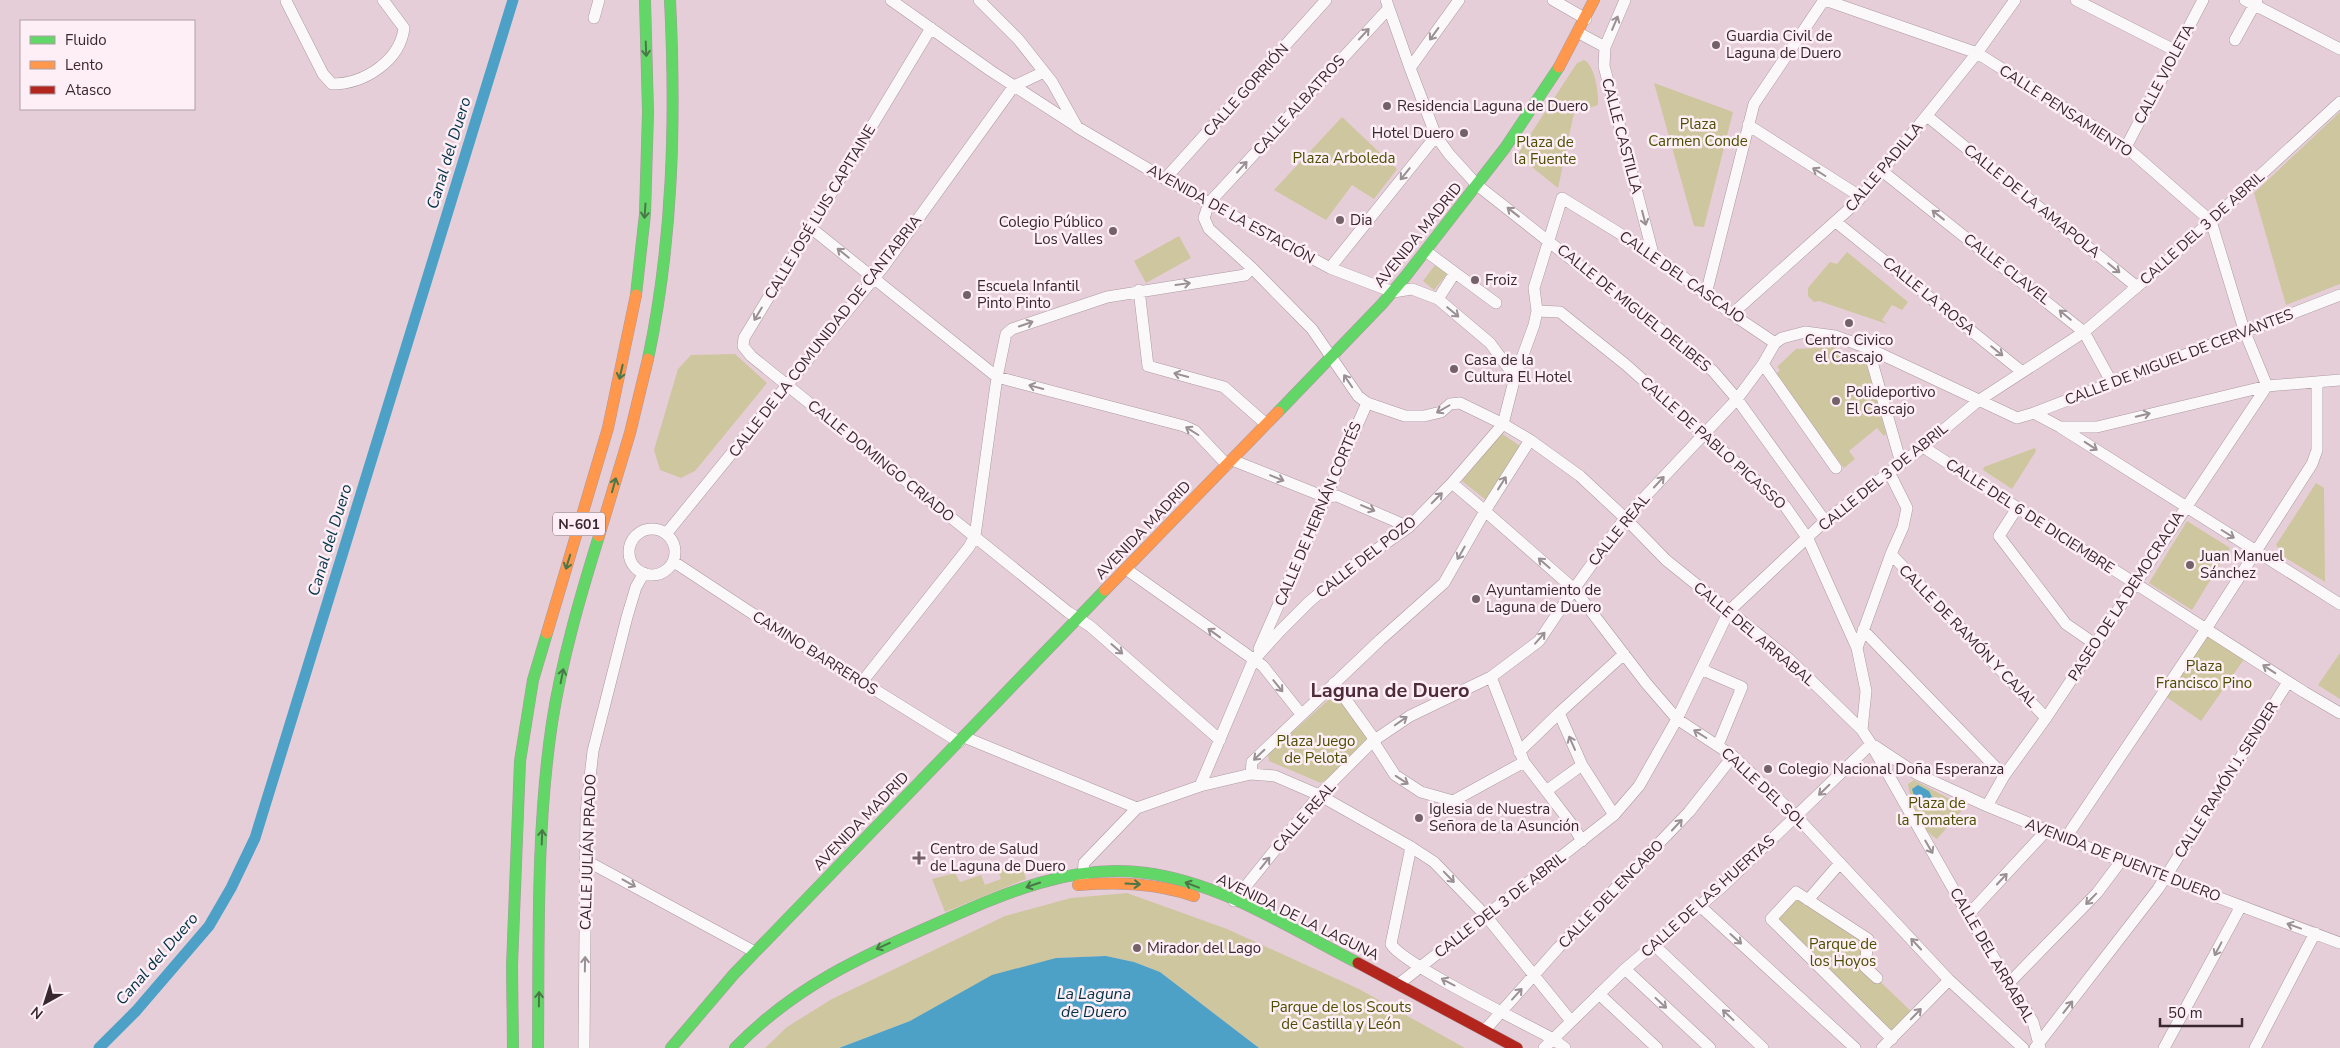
<svg xmlns="http://www.w3.org/2000/svg" width="2340" height="1048" viewBox="0 0 2340 1048" font-family="'Nunito Sans',sans-serif">
	<rect width="100%" height="100%" fill="#e6ced8"/>
	<!-- green -->
	<path fill="#cec69e" d="M1584 60C1595 65 1599 94 1598 105L1574 113 1558 188 1517 155 1577 63Z
		M1654 83 1733 112 1704 227 1694 226Z
		M2340 112V284L2286 305 2254 193Z
		M1342 117 1397 169 1374 199 1352 185 1326 220 1274 190Z
		M1179 236 1191 258 1146 283 1134 261Z
		M1847 252 1908 302 1902 310 1892 305 1882 320 1887 324 1819 301 1814 302 1808 296V288L1830 262 1837 264Z
		M1435 265 1447 274 1434 290 1423 281Z
		M1835 347 1866 363 1886 434 1884 436 1877 428 1849 451 1855 459 1844 468 1775 375 1780 370 1777 367 1796 349Z
		M735 354 767 383 695 471 681 478 660 470 654 450 678 369 691 355Z
		M1501 433 1520 446 1486 500 1462 481Z
		M2035 448 2036 451 2012 489 1983 470 1984 467Z
		M2316 483 2324 488 2325 582 2278 553 2279 549 2276 545Z
		M2187 521 2230 548 2192 610 2149 583Z
		M2206 629 2247 655 2201 721 2162 694Z
		M2340 653V699L2318 685Z
		M1335 694 1368 739 1332 775 1321 783 1269 761 1268 754Z
		M1914 780 1965 807 1937 839C1922 831 1910 801 1908 784Z
		M1021 861 1026 879 945 912 932 879 955 873 960 882 981 875 985 885 1001 879 998 871Z
		M1796 892 1868 942 1865 967 1915 1015 1894 1036 1775 916Z
		M1127 893 1227 929 1359 989 1465 1048H1259L1160 972 1134 962 1106 956 1056 958 910 1021 839 1048H765L787 1027 832 999 1005 916 1071 898Z"/>
	<!-- water -->
	<path fill="#4da1c6" d="M1918 785 1929 791 1934 801 1932 804 1925 805 1915 799 1912 789Z
		M1106 956 1134 962 1160 972 1259 1048H839L910 1021 992 975 1056 958Z"/>
	<g fill="none" stroke-linecap="round" stroke-linejoin="round">
		<!-- canal -->
		<path stroke="#4da1c6" stroke-width="11" d="M99 1048 136 1011 209 926 231 888 255 838 513 0"/>
		<defs>
			<path id="street" d="M891 0 991 71 1076 126
				M979 0 1018 39 1052 82 1077 127 1165 179 1330 268 1393 292 1412 289 1438 299 1490 343 1515 377
				M1386 0 1410 68 1436 136 1449 154 1477 185 1713 371 1737 399 1825 521
				M1553 0 1586 19
				M1825 0 1977 53 2126 147 2190 203 2211 221 2244 330 2267 386 2046 718 2004 776 1987 806
				M2076 0 2176 51
				M2245 0 2340 49
				M286 1 323 74 332 84C364 84 400 61 404 28L383 0
				M1389 8 1209 203 1204 218 1209 229 1252 268 1312 329 1358 396 1367 403 1405 416H1424L1441 412 1450 404 1460 403 1503 424 1530 440 1580 476 1625 518 1666 560 1789 659 1862 730 1871 744 1968 915 2033 1022 2040 1048
				M594 18 599 0
				M931 28 744 338 743 346 751 356 1068 612 1090 626 1220 740
				M1579 33 1605 47 1604 66 1653 254
				M2235 40 2257 0
				M1605 47 1625 0
				M1410 68 1459 0
				M1927 116 2137 287
				M1748 125 1861 197
				M2126 147 2203 0
				M1882 171 2084 332 2112 383
				M1165 179 1326 0
				M1836 222 2021 371
				M811 228 997 377 1184 426 1195 431 1227 465
				M1427 252 1496 303
				M1330 268 1436 136
				M1139 290 1148 366 1224 387 1266 424
				M1706 294 1754 104 1824 0
				M1438 299 1454 274
				M1537 311 1560 312 1625 364 1785 506 1808 539 1857 648
				M1732 314 1857 202 1977 53 2015 0
				M1868 348 1901 463
				M1763 364 1836 468
				M2034 413 2060 427 2340 604
				M2060 427H2097L2267 386 2340 380
				M1530 440 1485 511 1452 483 1503 424 1515 377 1534 325 1537 311 1534 288 1562 198 1653 254 1732 314 1775 343
				M1923 447 2304 692 2340 713
				M1232 460 1325 497 1337 496 1409 527
				M2017 508 1999 536 2066 624 2095 644
				M629 552a23 23 0 1 1 46 0a23 23 0 1 1-46 0Z
				M666 534 884 266 1014 86 1044 72
				M1891 554 2046 718
				M674 562 753 614 959 742
				M1126 569 1263 666 1301 714
				M1863 630 2004 776
				M1259 649 1367 403
				M1703 670 1742 687 1718 745
				M1491 677 1524 762 1573 826 1582 841
				M862 682 969 547 975 536 997 377 1006 334 1012 329 1107 297 1245 275 1252 268
				M1334 683 1375 740
				M1862 730 1866 691 1857 648 1891 554 1903 527 1907 508 1889 472
				M964 737 1137 808
				M1373 741 1395 775 1421 792 1453 801 1524 762
				M1875 746 1917 774 1987 806 2121 861 2340 943
				M1519 752 1559 713
				M1251 774 1252 762 1380 640 1444 583 1485 511 1574 589 1646 683 1677 719 1733 756 1796 816 1949 980 2023 1048
				M1200 786 1253 661 1280 631 1309 602 1347 570 1409 527 1452 483
				M1546 791 1582 765
				M1614 815 1582 765 1559 713 1624 654
				M2065 839 2206 629 2312 464 2317 450V382
				M1411 847 1391 944C1402 964 1526 1024 1553 1039L1565 1048
				M585 860 755 952
				M1083 878 1084 863 1137 808 1200 786 1251 774 1275 776 1319 795 1411 847 1434 862 1486 916 1571 1021
				M1808 900 1840 863
				M1234 901 1319 795 1373 741 1410 716 1491 677 1539 641 1574 589 1625 518 1737 399 1763 364 1775 343 1782 338 1805 332 1835 336 1868 348 2017 418 2034 413 2340 295
				M1700 906 1855 1048
				M1968 915 2046 831
				M1653 944 1763 1048
				M1625 969 1710 1048
				M1877 978 1865 967 1868 939 1796 892 1771 919 1892 1039
				M2010 982 2097 893 2121 861
				M1400 983 1614 815 1639 786 1677 719 1729 611 1825 521 1923 447 1978 401 2084 332 2167 261 2340 102
				M1599 994 1657 1048
				M1485 1030 1558 948 1689 812 1733 756
				M584 1048 586 813 593 751 627 617 636 587 644 573
				M1544 1048 1625 969 1722 887 1871 744
				M1882 1048 1949 980
				M2035 1048 2158 889 2288 682
				M2164 1048 2241 906
				M2255 1048 2315 933"/>
			<path id="fast" d="M636 295 645 214 648 112 645 0
				M648 359C673 241 676 120 670 0
				M1278 412 1382 304 1405 277 1505 148 1559 67
				M513 1048 512 966 520 761 533 680 547 633
				M538 1048C539 940 536 830 552 723 562 659 580 597 599 536
				M671 1048 734 974 1105 590
				M735 1048C795 986 862 956 940 922 1005 893 1073 863 1146 873 1222 883 1291 929 1358 963"/>
			<path id="slow" d="M1559 67 1594 0
				M599 536 630 433 648 359
				M1105 590 1278 412
				M547 633 608 428 636 295
				M1078 885C1118 882 1156 883 1194 896"/>
			<path id="jam" d="M1358 963 1517 1048"/>
		</defs>
		<!-- street casing -->
		<use href="#street" stroke="#ab99a0" stroke-width="12"/>
		<!-- fast casing -->
		<use href="#fast" stroke="#ab99a0" stroke-width="12"/>
		<!-- slow casing -->
		<use href="#slow" stroke="#ab99a0" stroke-width="12"/>
		<!-- jam casing -->
		<use href="#jam" stroke="#ab99a0" stroke-width="12"/>
		<!-- street -->
		<use href="#street" stroke="#fbf8f9" stroke-width="11"/>
		<!-- fast -->
		<use href="#fast" stroke="#63d668" stroke-width="11"/>
		<!-- slow -->
		<use href="#slow" stroke="#ff974d" stroke-width="11"/>
		<!-- jam -->
		<use href="#jam" stroke="#b3261e" stroke-width="11"/>
	</g>
	<!-- one-way arrows -->
	<defs><path id="oneway-shaft" d="M-6 0H5M1.5-3L5.5 0L1.5 3" fill="none" stroke-width="1.6" stroke-linecap="round" stroke-linejoin="round" transform="scale(1.25)"/></defs>
	<g stroke="#9a9094">
		<use href="#oneway-shaft" transform="translate(1615 23) rotate(-67)"/>
		<use href="#oneway-shaft" transform="translate(1364 34) rotate(-47)"/>
		<use href="#oneway-shaft" transform="translate(1434 34) rotate(126)"/>
		<use href="#oneway-shaft" transform="translate(1242 167) rotate(-48)"/>
		<use href="#oneway-shaft" transform="translate(1819 172) rotate(-148)"/>
		<use href="#oneway-shaft" transform="translate(1405 174) rotate(129)"/>
		<use href="#oneway-shaft" transform="translate(1513 212) rotate(-142)"/>
		<use href="#oneway-shaft" transform="translate(1938 215) rotate(-142)"/>
		<use href="#oneway-shaft" transform="translate(1644 218) rotate(75)"/>
		<use href="#oneway-shaft" transform="translate(843 253) rotate(-141)"/>
		<use href="#oneway-shaft" transform="translate(2114 268) rotate(39)"/>
		<use href="#oneway-shaft" transform="translate(1183 284) rotate(-8)"/>
		<use href="#oneway-shaft" transform="translate(1453 312) rotate(40)"/>
		<use href="#oneway-shaft" transform="translate(758 314) rotate(121)"/>
		<use href="#oneway-shaft" transform="translate(2065 315) rotate(-140)"/>
		<use href="#oneway-shaft" transform="translate(1026 324) rotate(-19)"/>
		<use href="#oneway-shaft" transform="translate(1997 351) rotate(39)"/>
		<use href="#oneway-shaft" transform="translate(1181 375) rotate(-165)"/>
		<use href="#oneway-shaft" transform="translate(1348 381) rotate(-124)"/>
		<use href="#oneway-shaft" transform="translate(1036 387) rotate(-165)"/>
		<use href="#oneway-shaft" transform="translate(1443 409) rotate(150)"/>
		<use href="#oneway-shaft" transform="translate(2143 415) rotate(-14)"/>
		<use href="#oneway-shaft" transform="translate(1192 431) rotate(-148)"/>
		<use href="#oneway-shaft" transform="translate(2091 446) rotate(33)"/>
		<use href="#oneway-shaft" transform="translate(1277 478) rotate(22)"/>
		<use href="#oneway-shaft" transform="translate(1659 482) rotate(-47)"/>
		<use href="#oneway-shaft" transform="translate(1502 483) rotate(-58)"/>
		<use href="#oneway-shaft" transform="translate(1437 498) rotate(-45)"/>
		<use href="#oneway-shaft" transform="translate(1368 508) rotate(23)"/>
		<use href="#oneway-shaft" transform="translate(2228 534) rotate(32)"/>
		<use href="#oneway-shaft" transform="translate(1461 553) rotate(120)"/>
		<use href="#oneway-shaft" transform="translate(1544 563) rotate(-139)"/>
		<use href="#oneway-shaft" transform="translate(1214 633) rotate(-144)"/>
		<use href="#oneway-shaft" transform="translate(1540 638) rotate(-49)"/>
		<use href="#oneway-shaft" transform="translate(1117 649) rotate(41)"/>
		<use href="#oneway-shaft" transform="translate(2269 669) rotate(-147)"/>
		<use href="#oneway-shaft" transform="translate(1278 686) rotate(51)"/>
		<use href="#oneway-shaft" transform="translate(1401 721) rotate(-35)"/>
		<use href="#oneway-shaft" transform="translate(1700 734) rotate(-148)"/>
		<use href="#oneway-shaft" transform="translate(1572 743) rotate(-114)"/>
		<use href="#oneway-shaft" transform="translate(1259 755) rotate(136)"/>
		<use href="#oneway-shaft" transform="translate(1402 780) rotate(33)"/>
		<use href="#oneway-shaft" transform="translate(1824 790) rotate(136)"/>
		<use href="#oneway-shaft" transform="translate(1677 825) rotate(-47)"/>
		<use href="#oneway-shaft" transform="translate(1929 847) rotate(60)"/>
		<use href="#oneway-shaft" transform="translate(1265 863) rotate(-51)"/>
		<use href="#oneway-shaft" transform="translate(1449 877) rotate(46)"/>
		<use href="#oneway-shaft" transform="translate(2002 879) rotate(-47)"/>
		<use href="#oneway-shaft" transform="translate(629 883) rotate(29)"/>
		<use href="#oneway-shaft" transform="translate(2091 899) rotate(134)"/>
		<use href="#oneway-shaft" transform="translate(2294 926) rotate(-160)"/>
		<use href="#oneway-shaft" transform="translate(1736 939) rotate(42)"/>
		<use href="#oneway-shaft" transform="translate(1916 944) rotate(-133)"/>
		<use href="#oneway-shaft" transform="translate(2218 949) rotate(118)"/>
		<use href="#oneway-shaft" transform="translate(585 964) rotate(-89)"/>
		<use href="#oneway-shaft" transform="translate(1448 982) rotate(-152)"/>
		<use href="#oneway-shaft" transform="translate(1517 994) rotate(-48)"/>
		<use href="#oneway-shaft" transform="translate(1661 1003) rotate(43)"/>
		<use href="#oneway-shaft" transform="translate(2068 1007) rotate(-52)"/>
		<use href="#oneway-shaft" transform="translate(1916 1014) rotate(-46)"/>
		<use href="#oneway-shaft" transform="translate(1728 1015) rotate(-137)"/>
	</g>
	<g stroke="#4b7648">
		<use href="#oneway-shaft" transform="translate(646 49) rotate(88)"/>
		<use href="#oneway-shaft" transform="translate(645 211) rotate(94)"/>
		<use href="#oneway-shaft" transform="translate(621 372) rotate(103)"/>
		<use href="#oneway-shaft" transform="translate(614 485) rotate(-74)"/>
		<use href="#oneway-shaft" transform="translate(568 562) rotate(107)"/>
		<use href="#oneway-shaft" transform="translate(562 676) rotate(-79)"/>
		<use href="#oneway-shaft" transform="translate(542 837) rotate(-88)"/>
		<use href="#oneway-shaft" transform="translate(1133 884) rotate(3)"/>
		<use href="#oneway-shaft" transform="translate(1033 885) rotate(161)"/>
		<use href="#oneway-shaft" transform="translate(1192 885) rotate(-159)"/>
		<use href="#oneway-shaft" transform="translate(883 946) rotate(156)"/>
		<use href="#oneway-shaft" transform="translate(539 999) rotate(-89)"/>
	</g>
	<!-- markers -->
	<g fill="#75616a" stroke="#fdeff5" stroke-width="2">
		<circle cx="1716" cy="45" r="5"/>
		<circle cx="1387" cy="106" r="5"/>
		<circle cx="1464" cy="133" r="5"/>
		<circle cx="1340" cy="220" r="5"/>
		<circle cx="1113" cy="231" r="5"/>
		<circle cx="1475" cy="280" r="5"/>
		<circle cx="967" cy="295" r="5"/>
		<circle cx="1849" cy="323" r="5"/>
		<circle cx="1454" cy="369" r="5"/>
		<circle cx="1836" cy="401" r="5"/>
		<circle cx="2190" cy="565" r="5"/>
		<circle cx="1476" cy="599" r="5"/>
		<circle cx="1768" cy="769" r="5"/>
		<circle cx="1419" cy="818" r="5"/>
		<path d="M916.5 850.5h5v5h5v5h-5v5h-5v-5h-5v-5h5z"/>
		<circle cx="1137" cy="948" r="5"/>
	</g>
	<g text-anchor="middle" dominant-baseline="central" stroke-width="5" stroke-linejoin="round" paint-order="stroke">
		<!-- shield labels -->
		<rect fill="#fdeff5" stroke="#73636a" stroke-width="1" x="553" y="512.5" width="52" height="23" rx="4"/>
		<g font-size="14" font-weight="bold" fill="#38272e">
			<text x="579" y="524">N-601</text>
		</g>
		<!-- poi labels -->
		<g font-size="15" fill="#38272e" stroke="#fdeff5" text-anchor="start">
			<text x="1726" y="36">Guardia Civil de<tspan x="1726" dy="17">Laguna de Duero</tspan></text>
			<text x="1397" y="106">Residencia Laguna de Duero</text>
			<text x="1454" y="133" text-anchor="end">Hotel Duero</text>
			<text x="1350" y="220">Dia</text>
			<text x="1103" y="222" text-anchor="end">Colegio Público<tspan x="1103" dy="17">Los Valles</tspan></text>
			<text x="1485" y="280">Froiz</text>
			<text x="977" y="286">Escuela Infantil<tspan x="977" dy="17">Pinto Pinto</tspan></text>
			<text x="1849" y="340" text-anchor="middle">Centro Civico<tspan x="1849" dy="17">el Cascajo</tspan></text>
			<text x="1464" y="360">Casa de la<tspan x="1464" dy="17">Cultura El Hotel</tspan></text>
			<text x="1846" y="392">Polideportivo<tspan x="1846" dy="17">El Cascajo</tspan></text>
			<text x="2200" y="556">Juan Manuel<tspan x="2200" dy="17">Sánchez</tspan></text>
			<text x="1486" y="590">Ayuntamiento de<tspan x="1486" dy="17">Laguna de Duero</tspan></text>
			<text x="1778" y="769">Colegio Nacional Doña Esperanza</text>
			<text x="1429" y="809">Iglesia de Nuestra<tspan x="1429" dy="17">Señora de la Asunción</tspan></text>
			<text x="930" y="849">Centro de Salud<tspan x="930" dy="17">de Laguna de Duero</tspan></text>
			<text x="1147" y="948">Mirador del Lago</text>
		</g>
		<!-- street labels -->
		<g font-size="15" fill="#38272e" stroke="#fdeff5">
			<text transform="translate(2164 74) rotate(-62)">CALLE VIOLETA</text>
			<text transform="translate(1246 90) rotate(-48)">CALLE GORRIÓN</text>
			<text transform="translate(1299 105) rotate(-48)">CALLE ALBATROS</text>
			<text transform="translate(2066 111) rotate(33)">CALLE PENSAMIENTO</text>
			<text transform="translate(1622 136) rotate(75)">CALLE CASTILLA</text>
			<text transform="translate(1884 167) rotate(-50)">CALLE PADILLA</text>
			<text transform="translate(2032 201) rotate(39)">CALLE DE LA AMAPOLA</text>
			<text transform="translate(820 212) rotate(-59)">CALLE JOSÉ LUIS CAPITAINE</text>
			<text transform="translate(1231 214) rotate(29)">AVENIDA DE LA ESTACIÓN</text>
			<text transform="translate(2202 228) rotate(-42)">CALLE DEL 3 DE ABRIL</text>
			<text transform="translate(1418 235) rotate(-51)">AVENIDA MADRID</text>
			<text transform="translate(2007 269) rotate(38)">CALLE CLAVEL</text>
			<text transform="translate(1682 277) rotate(35)">CALLE DEL CASCAJO</text>
			<text transform="translate(1929 296) rotate(39)">CALLE LA ROSA</text>
			<text transform="translate(1634 308) rotate(39)">CALLE DE MIGUEL DELIBES</text>
			<text transform="translate(825 336) rotate(-52)">CALLE DE LA COMUNIDAD DE CANTABRIA</text>
			<text transform="translate(2179 357) rotate(-21)">CALLE DE MIGUEL DE CERVANTES</text>
			<text transform="translate(1713 443) rotate(42)">CALLE DE PABLO PICASSO</text>
			<text transform="translate(881 461) rotate(39)">CALLE DOMINGO CRIADO</text>
			<text transform="translate(1883 477) rotate(-39)">CALLE DEL 3 DE ABRIL</text>
			<text transform="translate(1318 514) rotate(-67)">CALLE DE HERNÁN CORTÉS</text>
			<text transform="translate(2030 516) rotate(33)">CALLE DEL 6 DE DICIEMBRE</text>
			<text transform="translate(1143 530) rotate(-46)">AVENIDA MADRID</text>
			<text transform="translate(1619 530) rotate(-51)">CALLE REAL</text>
			<text transform="translate(1366 557) rotate(-38)">CALLE DEL POZO</text>
			<text transform="translate(2126 596) rotate(-57)">PASEO DE LA DEMOCRACIA</text>
			<text transform="translate(1754 634) rotate(40)">CALLE DEL ARRABAL</text>
			<text transform="translate(1968 636) rotate(46)">CALLE DE RAMÓN Y CAJAL</text>
			<text transform="translate(815 653) rotate(32)">CAMINO BARREROS</text>
			<text transform="translate(2226 780) rotate(-58)">CALLE RAMÓN J. SENDER</text>
			<text transform="translate(1764 788) rotate(43)">CALLE DEL SOL</text>
			<text transform="translate(1304 817) rotate(-49)">CALLE REAL</text>
			<text transform="translate(861 821) rotate(-46)">AVENIDA MADRID</text>
			<text transform="translate(588 852) rotate(-88)">CALLE JULIÁN PRADO</text>
			<text transform="translate(2123 860) rotate(21)">AVENIDA DE PUENTE DUERO</text>
			<text transform="translate(1611 894) rotate(-46)">CALLE DEL ENCABO</text>
			<text transform="translate(1708 896) rotate(-42)">CALLE DE LAS HUERTAS</text>
			<text transform="translate(1500 905) rotate(-38)">CALLE DEL 3 DE ABRIL</text>
			<text transform="translate(1298 917) rotate(26)">AVENIDA DE LA LAGUNA</text>
			<text transform="translate(1992 955) rotate(60)">CALLE DEL ARRABAL</text>
		</g>
		<!-- park labels -->
		<g font-size="15" fill="#4b4e00" stroke="#fdeff5">
			<text x="1698" y="124">Plaza<tspan x="1698" dy="17">Carmen Conde</tspan></text>
			<text x="1545" y="142">Plaza de<tspan x="1545" dy="17">la Fuente</tspan></text>
			<text x="1344" y="158">Plaza Arboleda</text>
			<text x="2204" y="666">Plaza<tspan x="2204" dy="17">Francisco Pino</tspan></text>
			<text x="1316" y="741">Plaza Juego<tspan x="1316" dy="17">de Pelota</tspan></text>
			<text x="1937" y="803">Plaza de<tspan x="1937" dy="17">la Tomatera</tspan></text>
			<text x="1843" y="944">Parque de<tspan x="1843" dy="17">los Hoyos</tspan></text>
			<text x="1341" y="1007">Parque de los Scouts<tspan x="1341" dy="17">de Castilla y León</tspan></text>
		</g>
		<!-- water labels -->
		<g font-size="16" font-style="italic" fill="#003246" stroke="#fdeff5">
			<text transform="translate(449 153) rotate(-73)">Canal del Duero</text>
			<text transform="translate(330 540) rotate(-73)">Canal del Duero</text>
			<text transform="translate(157 959) rotate(-49)">Canal del Duero</text>
			<text x="1094" y="994">La Laguna<tspan x="1094" dy="18">de Duero</tspan></text>
		</g>
		<!-- district labels -->
		<g font-size="20" font-weight="bold" fill="#4d2b3b" stroke="#fdeff5">
			<text x="1390" y="690">Laguna de Duero</text>
		</g>
	</g>
	<!-- legend -->
	<rect x="20" y="20" width="175" height="90" fill="#fdeff5" stroke="#ae9fa5"/>
	<rect x="30" y="36" width="25" height="8" fill="#63d668" stroke="#ae9fa5"/>
	<text x="65" y="45" font-size="15" fill="#38272e">Fluido</text>
	<rect x="30" y="61" width="25" height="8" fill="#ff974d" stroke="#ae9fa5"/>
	<text x="65" y="70" font-size="15" fill="#38272e">Lento</text>
	<rect x="30" y="86" width="25" height="8" fill="#b3261e" stroke="#ae9fa5"/>
	<text x="65" y="95" font-size="15" fill="#38272e">Atasco</text>
	<!-- north arrow -->
	<g transform="translate(45 1003) rotate(219)" stroke="#fdeff5" stroke-width="4" paint-order="stroke">
	<path d="M0-4L9 19L0 12L-9 19Z" fill="#38272e"/>
	<text y="-8" font-size="14" font-weight="bold" text-anchor="middle" fill="#38272e">N</text>
	</g>
	<!-- scale -->
	<path d="M2160 1018v8h82v-8" fill="none" stroke="#38272e" stroke-width="2.5"/>
	<text x="2168" y="1018" font-size="15" fill="#38272e" stroke="#fdeff5" stroke-width="4" paint-order="stroke">50 m</text>
</svg>
